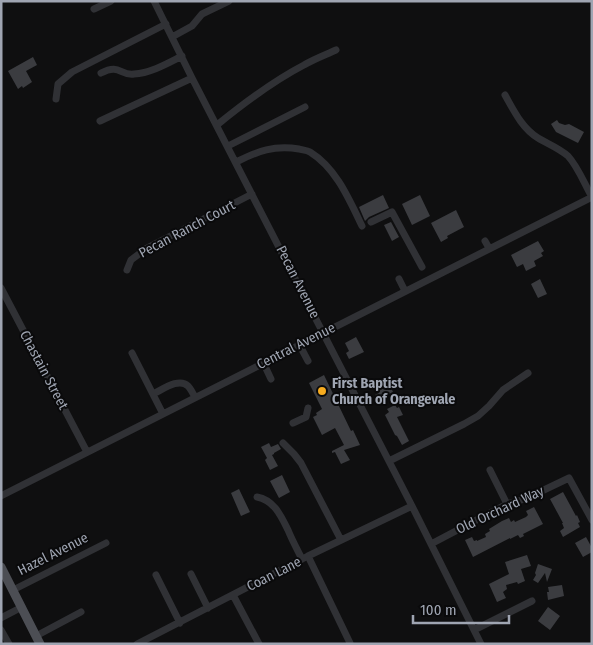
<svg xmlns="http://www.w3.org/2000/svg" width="593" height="645" viewBox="0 0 593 645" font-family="'Fira Sans Condensed',sans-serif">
	<rect width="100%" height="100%" fill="#0f0f10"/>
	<!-- building -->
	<path fill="#3b3c40" d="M33 57 37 65 26 71 32 82 23 88 22 86 18 89 8 71Z
		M557 120 559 123 565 125 569 124 584 132 578 143 556 132 551 124Z
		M383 195 389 208 369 217 365 221 359 207Z
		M420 195 430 216 412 225 402 204Z
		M456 210 464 227 447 236 448 238 441 242 431 223Z
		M391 222 399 237 392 241 384 225Z
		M538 241 544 251 541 253 543 256 534 261 536 266 526 271 523 264 517 267 511 255Z
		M540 279 547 294 538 298 531 284Z
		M356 337 364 352 349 359 346 353 349 351 345 343Z
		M324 375 351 431 353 430 360 445 344 450 350 460 341 464 335 452 332 453V451L344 445 335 428 322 435 313 417 317 415 316 413 322 409 309 383Z
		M383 379 384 383 388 381 393 392 378 400 375 395 379 393 376 387 378 386 376 383Z
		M395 405 397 408 399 407 403 415 397 417 409 441 402 445 397 436 395 435 385 415 389 412 387 409Z
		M269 443 271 447 278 444 281 449 274 453V454L272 455 278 466 270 470 265 460 267 458 261 447Z
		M282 475 290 492 279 498 270 481Z
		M239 489 250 512 241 516 231 493Z
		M563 492 576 516 577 515 580 522 578 523 580 527 563 537 560 531 564 528 562 523H563L550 499Z
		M534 507 543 524 523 534 524 536 520 538 518 535 510 539V538L473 557 465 540 472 537 474 541 477 540V541L486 537 485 534 490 531 489 529 502 521 509 518 511 522 514 520 515 522 526 517 528 515 526 511Z
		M586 537 592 548V552L583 557 575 543Z
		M527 555 531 566 521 569 525 581 518 584 517 582 506 585 507 589 503 592 506 598 497 602 489 584 509 574 505 562Z
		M538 564 552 569 547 582 545 573 538 583 533 580 536 575 535 573Z
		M562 585 564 596 548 600 547 592H549L548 587Z
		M548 607 560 616 550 630 538 621Z"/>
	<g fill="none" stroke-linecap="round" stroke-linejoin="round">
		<!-- minor -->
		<path stroke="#303135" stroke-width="7" d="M154 1 192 78 412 506 481 644
			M94 9 111 1
			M172 37 192 26 202 14 229 1
			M101 73C120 63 120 76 134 74 151 73 168 63 182 56
			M505 95C514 111 522 128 538 138 548 144 559 148 568 156 578 167 584 183 592 197
			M56 99 58 84 72 72 166 24
			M100 121 192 78
			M217 125C244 103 273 81 304 65 314 59 325 55 336 50
			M228 146 305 107
			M236 162C258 151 274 145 299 149 302 150 307 150 310 152 336 168 349 199 362 226
			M371 222 392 212 422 267
			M485 241 489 248
			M127 270 131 260 147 248 252 194
			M399 279 405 291
			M1 288 87 452
			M299 344 308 361
			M132 353 163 414
			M263 362 271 379
			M153 394C162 390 179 377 188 386 191 389 193 394 195 397
			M293 423 306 417 308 408
			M283 443 294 454 301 463 341 540
			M389 461 464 424 478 416 489 406 503 390 528 373
			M490 470 507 504
			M1 496 592 197
			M257 497C274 500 281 516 288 530 292 540 297 549 302 559
			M431 544 507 504 525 499 569 478 592 520
			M308 556 350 643
			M191 574 208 608
			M156 575 180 623
			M13 590 106 543
			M233 595 259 644
			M1 618 22 607
			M1 630 9 644
			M474 630 532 601
			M36 636 81 612
			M137 644 308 556 412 506"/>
		<!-- major -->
		<path stroke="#4c4e54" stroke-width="9" d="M1 567 40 644"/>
	</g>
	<!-- markers -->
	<circle fill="#f7ac20" stroke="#0a0a0b" stroke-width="2" cx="322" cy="391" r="5"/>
	<g text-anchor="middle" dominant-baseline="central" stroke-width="4" stroke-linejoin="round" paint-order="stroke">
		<!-- street labels -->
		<g font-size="14" fill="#9fa5b2" stroke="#0a0a0b">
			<text transform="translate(187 229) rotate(-28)">Pecan Ranch Court</text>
			<text transform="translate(298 282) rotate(63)">Pecan Avenue</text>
			<text transform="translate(296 346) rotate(-27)">Central Avenue</text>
			<text transform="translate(44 370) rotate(62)">Chastain Street</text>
			<text transform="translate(500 510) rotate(-25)">Old Orchard Way</text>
			<text transform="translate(53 554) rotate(-27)">Hazel Avenue</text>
			<text transform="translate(274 574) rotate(-27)">Coan Lane</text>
		</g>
		<!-- poi labels -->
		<g font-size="14" font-weight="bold" fill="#9fa5b2" stroke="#0a0a0b" text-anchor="start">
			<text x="332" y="383">First Baptist<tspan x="332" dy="16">Church of Orangevale</tspan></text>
		</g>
	</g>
	<!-- border -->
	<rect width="593" height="645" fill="none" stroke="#9fa5b2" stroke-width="5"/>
	<!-- scale -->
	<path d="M413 615v8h96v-8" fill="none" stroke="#9fa5b2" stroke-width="2.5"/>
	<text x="420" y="615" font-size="15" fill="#9fa5b2" stroke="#0a0a0b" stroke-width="4" paint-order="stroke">100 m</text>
</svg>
